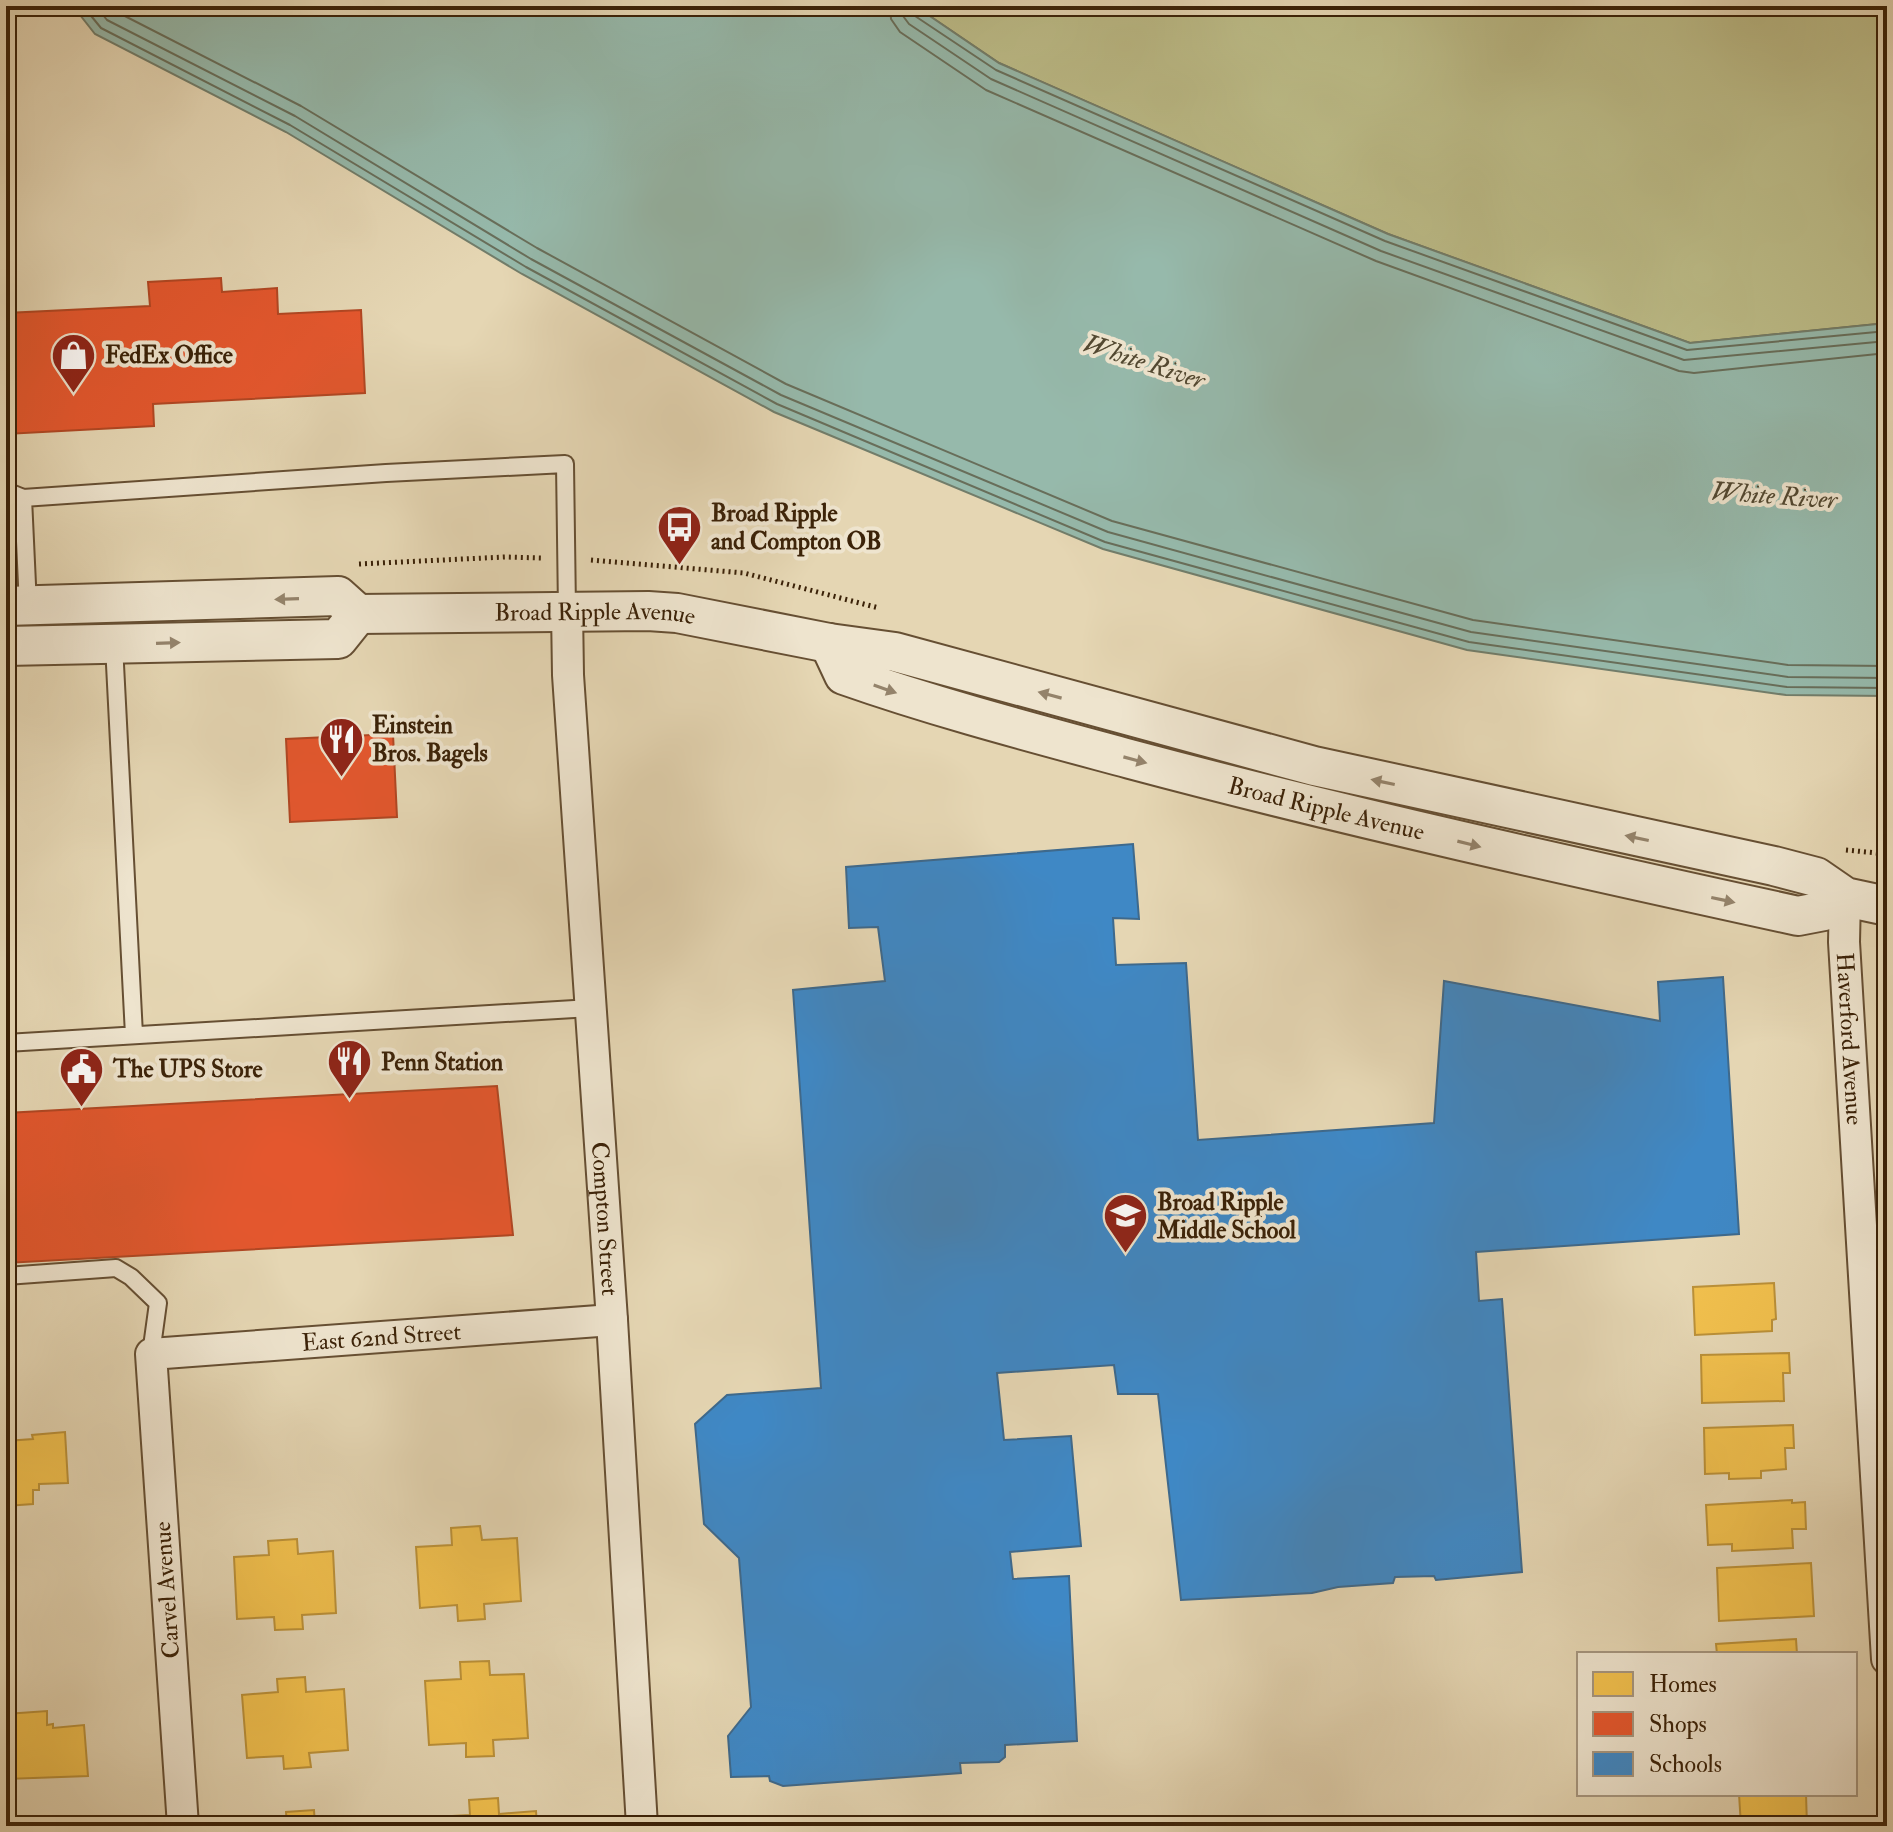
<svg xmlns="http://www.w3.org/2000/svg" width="1893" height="1832" viewBox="0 0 1893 1832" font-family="'IM FELL Double Pica',serif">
	<rect width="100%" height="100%" fill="#e5d6b3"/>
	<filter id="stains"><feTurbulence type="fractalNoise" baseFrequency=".0025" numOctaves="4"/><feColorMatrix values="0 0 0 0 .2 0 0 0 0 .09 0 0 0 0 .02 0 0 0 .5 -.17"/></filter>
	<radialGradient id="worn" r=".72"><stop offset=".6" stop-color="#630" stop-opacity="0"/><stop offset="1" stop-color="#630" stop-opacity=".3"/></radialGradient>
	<!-- green -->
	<path fill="#bcbc88" stroke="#7c6f48" stroke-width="2" d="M915 6H1887V323L1690 343 1388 234 999 63Z"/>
	<!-- water -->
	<path fill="#96b9ab" stroke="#727d6a" stroke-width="2" d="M73 6H915L999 63 1388 234 1690 343 1887 323V696L1786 695 1467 650 1103 549 774 412 522 274 286 132 95 34Z"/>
	<!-- homes -->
	<path fill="#f2c14e" stroke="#bb9139" stroke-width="2" d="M1774 1283 1776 1319 1772 1320V1331L1695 1335 1693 1287Z
		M1789 1353 1790 1373H1783L1784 1401 1702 1403 1701 1355Z
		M1793 1425 1794 1448H1785L1786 1469 1761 1471V1478L1729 1479V1473L1705 1474 1704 1428Z
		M65 1432 68 1483 39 1484V1490H33V1504L6 1506V1441L33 1439 32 1435Z
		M1792 1500V1503L1805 1502 1806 1529H1792L1793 1548 1732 1551V1544L1708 1545 1706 1505Z
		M480 1526 482 1540 517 1538 521 1601 484 1604 485 1619 458 1621 457 1605 420 1608 416 1547 452 1545 451 1528Z
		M297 1539 298 1554 333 1551 336 1613 302 1615 303 1629 275 1630 274 1617 237 1619 234 1557 269 1555 268 1541Z
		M1811 1563 1814 1616 1719 1621 1717 1568Z
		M1796 1639 1797 1654H1717L1716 1644Z
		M489 1661 490 1675 524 1674 528 1738 493 1740 494 1756 466 1757V1743L429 1745 425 1681 461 1679 460 1662Z
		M305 1677 306 1692 344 1689 348 1750 309 1753 311 1767 284 1769 283 1756 247 1758 242 1695 278 1692 277 1679Z
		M47 1711V1725L53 1724V1728L84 1725 88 1776 6 1779V1714Z
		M1739 1794H1806L1807 1826H1741Z
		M498 1798 499 1814 536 1811 537 1826H435V1817L470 1815 469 1800Z
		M314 1810 315 1826 353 1823V1826H287L286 1812Z"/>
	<!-- shops -->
	<path fill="#e4572e" stroke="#b14723" stroke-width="2" d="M221 278 222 292 277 288 278 314 361 310 365 393 153 404 154 426 6 434V313L150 306 148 282Z
		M393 734 397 817 290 822 286 739Z
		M497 1086 513 1235 6 1263V1113Z"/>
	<!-- schools -->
	<path fill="#3f88c5" stroke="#3e698c" stroke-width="2" d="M1133 844 1139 919 1113 918 1116 965 1186 963 1198 1140 1434 1123 1444 981 1660 1021 1658 982 1723 977 1739 1234 1476 1252 1479 1301 1502 1299 1522 1572 1436 1580 1434 1576 1395 1577 1393 1583 1338 1587 1312 1593 1181 1600 1158 1394H1118L1114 1365 997 1373 1004 1440 1071 1436 1081 1546 1010 1552 1013 1579 1069 1576 1077 1741 1005 1745V1757L999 1762 960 1763 961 1773 783 1786 770 1781 769 1776 731 1777 728 1736 751 1707 739 1558 704 1524 695 1424 727 1395 821 1388 793 990 885 981 878 927 849 928 846 867Z"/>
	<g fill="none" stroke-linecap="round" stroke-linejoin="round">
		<!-- shore -->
		<path stroke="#686e5a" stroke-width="2" d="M83 6 101 28 290 125 526 267 777 404 1105 542 1469 642 1787 687 1887 688
			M96 6 107 20 295 116 531 259 781 395 1108 532 1471 632 1788 677 1887 678
			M111 6 115 11 301 106 537 248 786 384 1112 521 1473 620 1788 665 1887 666
			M890 6 891 19 900 32 986 90 1376 261 1679 371 1694 373 1887 353
			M902 6 903 16 909 24 991 79 1381 251 1684 360 1887 341
			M912 6 915 16 996 70 1385 241 1687 350 1887 331"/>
		<defs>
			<path id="service" d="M6 491 23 498 386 473 565 464 567 610
				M23 498 28 606
				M114 645 134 1035
				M6 1043 591 1008
				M6 1276 116 1268 131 1277 158 1303 151 1354
				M1865 1287 1887 1283"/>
			<g id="minor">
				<path id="s1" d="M567 610 568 675 612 1320 642 1826"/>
				<path id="s2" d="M1845 897 1844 942 1887 1659"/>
				<path id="s3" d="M183 1826 151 1354 612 1320"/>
			</g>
			<g id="tertiary">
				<path id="s4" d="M6 606 338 596 358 614 648 611 677 613 829 643 895 652 1314 766 1774 866 1816 877 1845 897 1887 906"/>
				<path id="s5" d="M829 643 844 675C938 708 1034 733 1130 759 1351 818 1574 867 1798 916L1824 911 1845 897"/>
				<path d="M6 646 338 639 358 614"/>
			</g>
		</defs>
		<!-- service casing -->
		<use href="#service" stroke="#664f33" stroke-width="20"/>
		<!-- minor casing -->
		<use href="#minor" stroke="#664f33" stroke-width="34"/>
		<!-- tertiary casing -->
		<use href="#tertiary" stroke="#664f33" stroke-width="42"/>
		<!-- path -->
		<path stroke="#3b2208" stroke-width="5" stroke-dasharray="2 4" stroke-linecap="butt" d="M591 560 744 573 879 608
			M359 564 505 557 541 558
			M1846 850 1887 854"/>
		<!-- service -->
		<use href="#service" stroke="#eee4ce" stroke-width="16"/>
		<!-- minor -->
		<use href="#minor" stroke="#eee4ce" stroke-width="30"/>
		<!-- tertiary -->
		<use href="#tertiary" stroke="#eee4ce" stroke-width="38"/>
	</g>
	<!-- one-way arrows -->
	<defs><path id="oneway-solid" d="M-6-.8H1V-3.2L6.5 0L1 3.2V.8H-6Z" transform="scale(2)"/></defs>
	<g fill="#94836b">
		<use href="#oneway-solid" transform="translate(287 599) rotate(178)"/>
		<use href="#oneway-solid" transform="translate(168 643) rotate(-2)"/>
		<use href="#oneway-solid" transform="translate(885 689) rotate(19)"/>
		<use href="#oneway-solid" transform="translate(1050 695) rotate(-165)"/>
		<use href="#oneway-solid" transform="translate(1135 760) rotate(15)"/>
		<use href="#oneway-solid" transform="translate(1383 782) rotate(-168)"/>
		<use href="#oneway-solid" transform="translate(1637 838) rotate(-168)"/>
		<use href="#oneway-solid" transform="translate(1469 844) rotate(14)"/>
		<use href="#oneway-solid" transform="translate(1723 900) rotate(12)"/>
	</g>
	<!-- icons -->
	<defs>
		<symbol id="shop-pin" viewBox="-11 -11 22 30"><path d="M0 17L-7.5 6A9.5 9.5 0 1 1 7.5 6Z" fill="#8f2418" stroke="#eee4ce"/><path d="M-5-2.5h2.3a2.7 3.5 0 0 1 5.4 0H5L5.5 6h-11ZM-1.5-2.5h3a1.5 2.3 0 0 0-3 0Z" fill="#fff"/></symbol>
		<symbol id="bus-pin" viewBox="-11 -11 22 30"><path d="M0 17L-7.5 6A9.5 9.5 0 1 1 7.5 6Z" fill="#8f2418" stroke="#eee4ce"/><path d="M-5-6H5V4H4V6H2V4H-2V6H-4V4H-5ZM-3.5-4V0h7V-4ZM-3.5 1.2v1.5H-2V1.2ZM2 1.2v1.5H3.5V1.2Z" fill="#fff"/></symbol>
		<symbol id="restaurant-pin" viewBox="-11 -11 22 30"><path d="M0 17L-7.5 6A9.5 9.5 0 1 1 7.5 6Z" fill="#8f2418" stroke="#eee4ce"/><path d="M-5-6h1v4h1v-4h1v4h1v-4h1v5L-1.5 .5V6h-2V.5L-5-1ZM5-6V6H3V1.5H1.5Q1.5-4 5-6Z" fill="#fff"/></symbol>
		<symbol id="civic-pin" viewBox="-11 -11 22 30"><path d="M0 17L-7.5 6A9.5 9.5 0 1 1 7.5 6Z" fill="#8f2418" stroke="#eee4ce"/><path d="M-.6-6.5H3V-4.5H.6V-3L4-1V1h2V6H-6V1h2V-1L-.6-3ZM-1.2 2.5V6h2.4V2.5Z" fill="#fff"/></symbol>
		<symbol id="school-pin" viewBox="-11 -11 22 30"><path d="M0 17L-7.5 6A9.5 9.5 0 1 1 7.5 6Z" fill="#8f2418" stroke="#eee4ce"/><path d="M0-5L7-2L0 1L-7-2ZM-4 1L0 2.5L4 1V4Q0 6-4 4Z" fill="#fff"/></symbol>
	</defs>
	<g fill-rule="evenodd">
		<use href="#shop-pin" x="48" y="330" width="51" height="69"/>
		<use href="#bus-pin" x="654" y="502" width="51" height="69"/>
		<use href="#restaurant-pin" x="316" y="714" width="51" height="69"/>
		<use href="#restaurant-pin" x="324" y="1036" width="51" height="69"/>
		<use href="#civic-pin" x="56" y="1044" width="51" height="69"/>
		<use href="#school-pin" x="1100" y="1190" width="51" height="69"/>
	</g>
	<g text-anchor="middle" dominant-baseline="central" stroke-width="8" stroke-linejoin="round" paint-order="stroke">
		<!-- poi labels -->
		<g font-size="24" font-weight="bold" fill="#3b2208" stroke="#eee4ce" text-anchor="start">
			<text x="105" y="355">FedEx Office</text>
			<text x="711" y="513">Broad Ripple<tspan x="711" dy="28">and Compton OB</tspan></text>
			<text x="372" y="725">Einstein<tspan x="372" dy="28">Bros. Bagels</tspan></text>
			<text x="381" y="1062">Penn Station</text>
			<text x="113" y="1069">The UPS Store</text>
			<text x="1157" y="1202">Broad Ripple<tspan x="1157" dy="28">Middle School</tspan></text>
		</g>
		<!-- street labels -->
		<g font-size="24" fill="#3b2208" stroke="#eee4ce">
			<text stroke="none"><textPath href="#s4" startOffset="596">Broad Ripple Avenue</textPath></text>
			<text stroke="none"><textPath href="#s5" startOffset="536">Broad Ripple Avenue</textPath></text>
			<text stroke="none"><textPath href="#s2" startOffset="142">Haverford Avenue</textPath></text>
			<text stroke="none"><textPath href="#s1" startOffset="610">Compton Street</textPath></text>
			<text stroke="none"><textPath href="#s3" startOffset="704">East 62nd Street</textPath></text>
			<text transform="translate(167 1590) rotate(-94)">Carvel Avenue</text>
		</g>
		<!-- water labels -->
		<g font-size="26" font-style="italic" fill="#524831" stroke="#eee4ce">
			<text transform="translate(1144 362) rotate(18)">White River</text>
			<text transform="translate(1774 496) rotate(4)">White River</text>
		</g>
	</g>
	<!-- margin -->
	<rect width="1893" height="1832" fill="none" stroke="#e5d6b3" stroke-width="32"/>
	<rect x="8" y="8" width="1877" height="1816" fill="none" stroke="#3b2208" stroke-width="4"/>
	<rect x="16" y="16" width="1861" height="1800" fill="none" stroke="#3b2208" stroke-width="2"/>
	<!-- legend -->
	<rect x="1577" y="1652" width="280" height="144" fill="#eee4ce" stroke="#a6967f" stroke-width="2"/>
	<rect x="1593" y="1672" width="40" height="24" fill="#f2c14e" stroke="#a6967f" stroke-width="2"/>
	<text x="1649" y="1692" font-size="24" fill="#3b2208">Homes</text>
	<rect x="1593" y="1712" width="40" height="24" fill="#e4572e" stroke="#a6967f" stroke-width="2"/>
	<text x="1649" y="1732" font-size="24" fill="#3b2208">Shops</text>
	<rect x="1593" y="1752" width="40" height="24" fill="#3f88c5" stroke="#a6967f" stroke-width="2"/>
	<text x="1649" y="1772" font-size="24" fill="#3b2208">Schools</text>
	<rect width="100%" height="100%" filter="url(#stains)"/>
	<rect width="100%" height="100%" fill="url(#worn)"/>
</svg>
